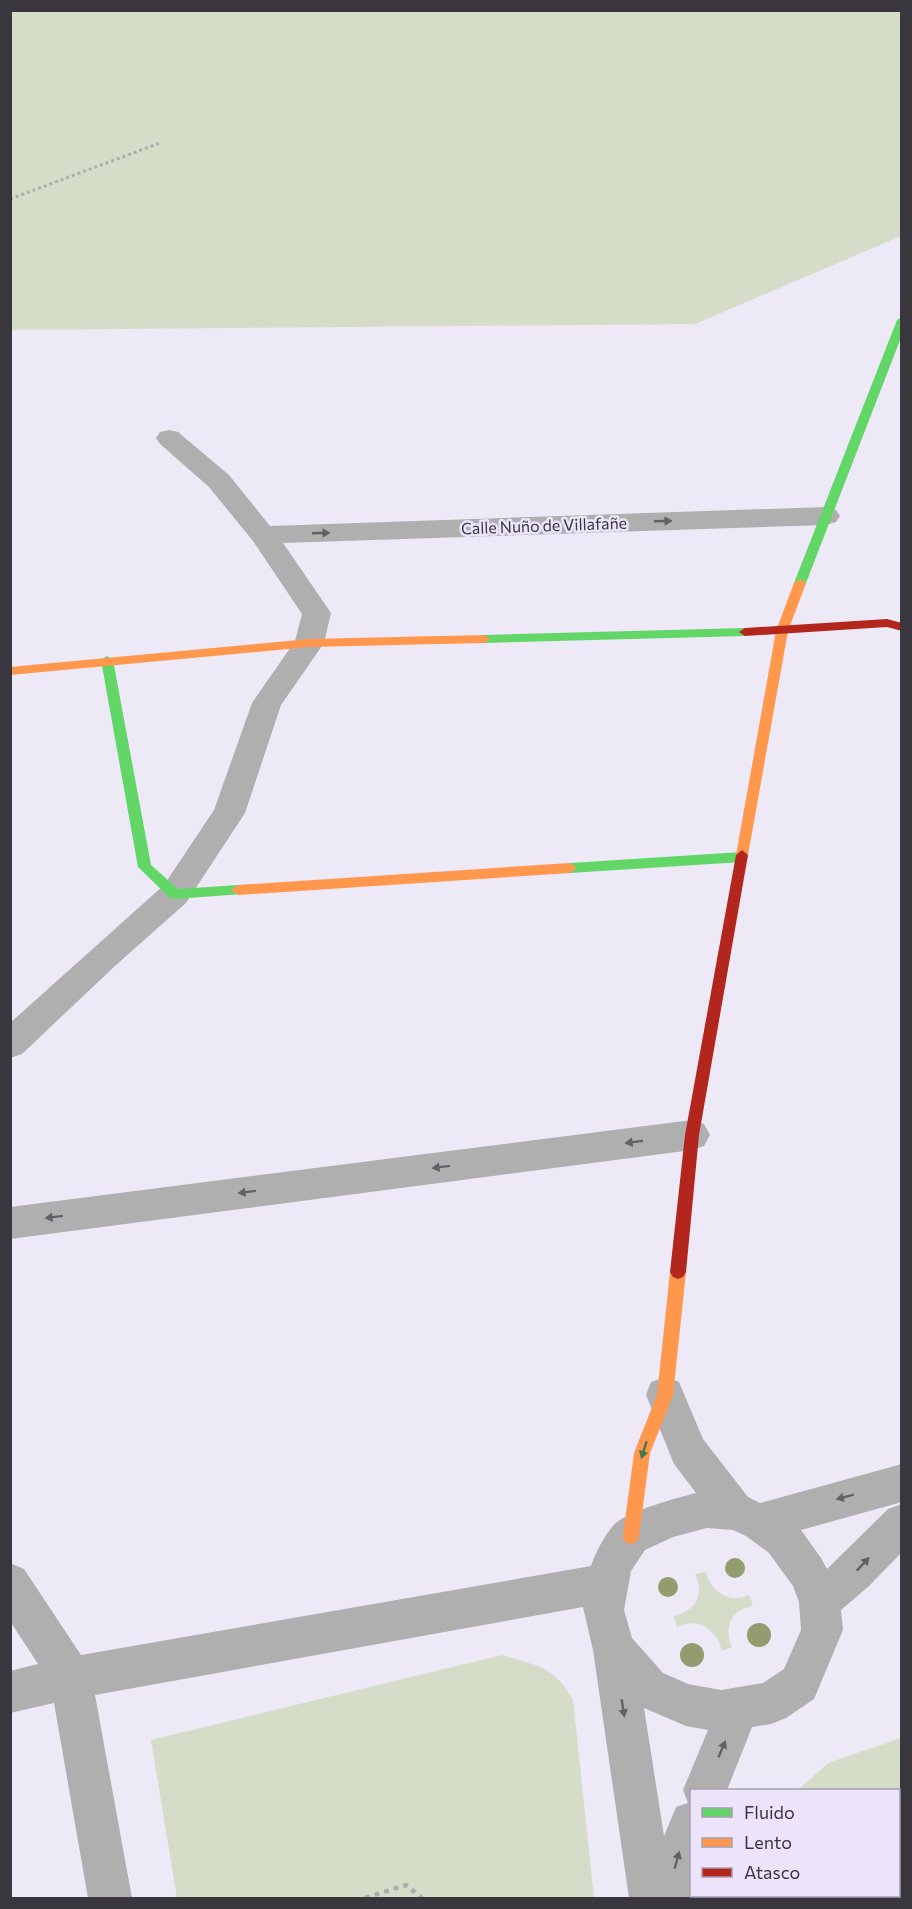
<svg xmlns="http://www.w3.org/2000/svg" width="912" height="1909" viewBox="0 0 912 1909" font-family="Commissioner,sans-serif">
	<rect width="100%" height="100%" fill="#ede9f6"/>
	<!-- green -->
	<path fill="#d5ddc9" d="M10 11H901V236L695 324 11 330Z
		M706 1572C711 1592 729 1604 749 1595L753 1606C732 1609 723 1627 732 1647L722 1651C718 1630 697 1616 677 1627L674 1616C696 1611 705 1595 695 1574Z
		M502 1655C537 1666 554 1666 573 1700L594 1898H177L151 1740Z
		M901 1738V1898H718L720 1896H898V1790H798L828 1763Z"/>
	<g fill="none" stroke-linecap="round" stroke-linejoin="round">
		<!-- path-far1 -->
		<path stroke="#adadb0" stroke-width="3" stroke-dasharray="3 3" stroke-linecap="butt" d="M10 199 160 143"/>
		<!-- path -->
		<path stroke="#adadb0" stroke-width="4.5" stroke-dasharray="5 5" stroke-linecap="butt" d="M898 1800H902
			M365 1898 406 1885 422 1898"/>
		<!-- street -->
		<path fill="#b0afb0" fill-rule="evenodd" d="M169 430 178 432 229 475 270 526 826 507 836 510 840 516 836 522 826 525 283 543 331 613 324 643 281 705 245 813 186 903 116 965 22 1054 10 1058V1023L164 885 214 810 252 703 295 641 302 614 253 541 209 487 160 444 156 438 160 432Z
			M692 1120 704 1124 710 1135 704 1146 692 1150 10 1239V1207Z
			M665 1377 679 1382 703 1439 748 1497 760 1503 902 1464V1502L801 1530 821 1558 827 1569 888 1509 902 1504V1552L869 1586 841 1610 843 1630 814 1699 786 1718 771 1724 752 1727 727 1790H692V1890L689 1898H629L593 1650 583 1607 95 1695 132 1898H88L54 1703 10 1713V1671L38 1664 10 1621V1563L24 1569 81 1655 591 1566C595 1554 607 1530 617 1522 633 1510 676 1498 696 1493L674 1464 646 1395 651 1382ZM707 1528 733 1530 746 1536 769 1553 793 1586 799 1602 801 1630 784 1669 763 1683 721 1690 688 1684 663 1673 632 1638 624 1610 631 1571 645 1550 673 1537ZM644 1708 686 1726 708 1730 683 1790 688 1803 676 1807 664 1836Z"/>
		<!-- fast -->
		<path fill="#63d668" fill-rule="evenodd" d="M902 317V335L806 583 804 586H796L794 583 897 320Z
			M745 628 751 632 745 636 484 643 478 639 484 635Z
			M107 656 113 660 151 865 178 889 238 885 243 886 245 890 243 894 175 899 170 898 138 867 101 660Z
			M742 852 748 857 742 862 570 873 563 868 570 863Z"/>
		<!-- slow -->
		<path fill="#ff974d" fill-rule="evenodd" d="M800 579 806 583 788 631 748 855 742 860 736 855 776 631 794 583Z
			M484 635 490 639 484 643 309 647 10 675V667L309 639Z
			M570 863 577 868 570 873 238 895 231 890 238 885Z
			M678 1265 683 1267 686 1272 673 1395 650 1453 639 1536 637 1542 631 1544 625 1542 623 1536 634 1453 657 1395 670 1272 673 1267Z"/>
		<!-- jam -->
		<path fill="#b3261e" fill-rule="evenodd" d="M887 619 902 623V631L887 627 745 636 739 632 745 628Z
			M742 850 748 855 699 1135 686 1272 683 1277 678 1279 673 1277 670 1272 685 1135 736 855Z"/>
	</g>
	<!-- trees -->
	<g fill="#929c6f">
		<circle cx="735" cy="1568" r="10"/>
		<circle cx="668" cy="1587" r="10"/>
		<circle cx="759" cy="1635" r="12"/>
		<circle cx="692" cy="1655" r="12"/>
	</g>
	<!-- one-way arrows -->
	<defs><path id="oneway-solid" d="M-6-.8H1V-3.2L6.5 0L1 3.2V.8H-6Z" transform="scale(1.5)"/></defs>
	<g fill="#636066">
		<use href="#oneway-solid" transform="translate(663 521) rotate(-2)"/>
		<use href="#oneway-solid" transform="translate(321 533) rotate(-2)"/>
		<use href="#oneway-solid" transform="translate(634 1142) rotate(173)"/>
		<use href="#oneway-solid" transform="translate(441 1167) rotate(173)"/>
		<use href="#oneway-solid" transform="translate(247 1192) rotate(173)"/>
		<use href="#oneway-solid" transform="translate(54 1217) rotate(173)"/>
		<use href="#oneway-solid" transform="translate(845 1497) rotate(165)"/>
		<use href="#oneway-solid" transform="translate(863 1564) rotate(-47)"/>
		<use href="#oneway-solid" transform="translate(623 1708) rotate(81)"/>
		<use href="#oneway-solid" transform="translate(722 1749) rotate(-67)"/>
		<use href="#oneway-solid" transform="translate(677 1860) rotate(-75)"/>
	</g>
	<use fill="#4a764f" href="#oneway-solid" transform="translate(644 1450) rotate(107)"/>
	<g text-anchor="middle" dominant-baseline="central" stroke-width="5" stroke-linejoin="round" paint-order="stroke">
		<!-- street labels -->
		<g font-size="16" fill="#39363e" stroke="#ece4fb">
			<text transform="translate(544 525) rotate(-2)">Calle Nuño de Villafañe</text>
		</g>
	</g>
	<!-- border -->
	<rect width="912" height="1909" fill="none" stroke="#39363e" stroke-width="24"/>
	<!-- legend -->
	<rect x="690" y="1789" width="210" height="108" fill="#ece4fb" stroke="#a49eaf" stroke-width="1.5"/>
	<rect x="702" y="1808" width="30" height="9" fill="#63d668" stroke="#a49eaf" stroke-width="1.5"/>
	<text x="744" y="1819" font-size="18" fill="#39363e">Fluido</text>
	<rect x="702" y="1838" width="30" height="9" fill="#ff974d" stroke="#a49eaf" stroke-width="1.5"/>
	<text x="744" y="1849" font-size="18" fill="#39363e">Lento</text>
	<rect x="702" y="1868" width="30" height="9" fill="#b3261e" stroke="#a49eaf" stroke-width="1.5"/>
	<text x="744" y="1879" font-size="18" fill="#39363e">Atasco</text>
</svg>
